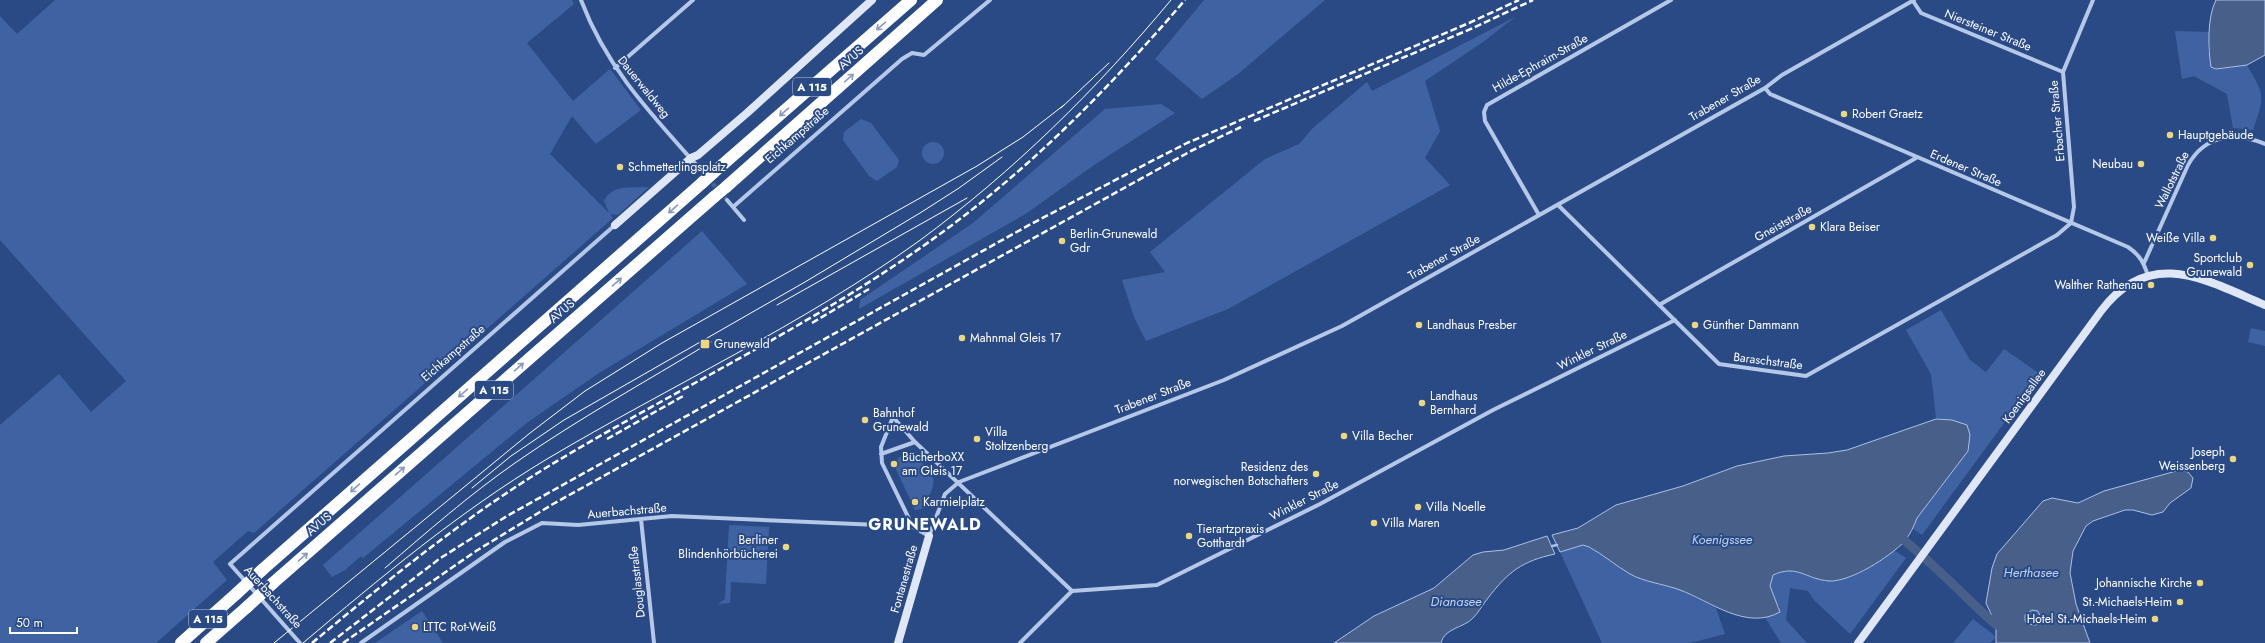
<svg xmlns="http://www.w3.org/2000/svg" width="2265" height="643" viewBox="0 0 2265 643" font-family="Jost,sans-serif">
	<rect width="100%" height="100%" fill="#2a4a86"/>
	<!-- green -->
	<path fill="#3f63a2" d="M55 0H572L574 4 527 43 573 101 610 69 641 110 596 144 572 116 550 154 609 213 604 201C611 184 634 188 649 187L618 215 610 214 613 218 254 533 248 531 213 562 227 580 156 643H0V425L59 374 91 412 126 381 0 240V16L17 34Z
		M1204 0H1325L1238 74 1202 99 1155 59Z
		M1515 17 1483 42 1425 81 1440 131 1425 158 1450 185 1228 309 1146 341 1134 317 1122 280 1165 272 1150 252 1265 159 1299 144 1313 128 1367 82 1372 91Z
		M2175 31 2209 32 2208 51 2216 69 2247 65C2265 97 2265 94 2253 130L2233 128 2227 94 2194 76 2182 79Z
		M1161 104 1175 113 1094 165 1027 213 859 309 860 300 973 223 1105 109Z
		M861 119 871 123 899 160 897 167 877 181 869 176 843 140 844 132Z
		M922 153a11 11 0 1 1 22 0a11 11 0 1 1-22 0Z
		M702 231 747 284 599 373 528 422 363 558 361 556 345 570 332 577 323 565Z
		M1941 310 1970 360 1986 372 2004 349 2040 374 1922 535 1913 529 1917 518 1968 451 1970 435 1952 420 1936 418 1931 374 1906 330Z
		M2251 328 2265 331V346L2248 342Z
		M909 454C916 456 919 460 924 465 941 482 932 489 922 509L915 510 895 467 898 458Z
		M729 525 769 527 766 584 731 582 730 603 718 604 725 599Z
		M1583 545 1596 551 1631 575 1681 590 1716 608 1725 634 1690 643H1602L1560 552Z
		M1894 550 1906 558 1850 634 1814 600 1808 591 1790 588 1786 620 1807 643H1781L1765 617 1773 615 1780 607C1772 597 1767 587 1773 576 1801 562 1806 581 1830 581 1853 581 1877 563 1894 550Z
		M2025 618a8 8 0 1 1 16 0a8 8 0 1 1-16 0Z
		M422 611 443 643H375Z
		M1973 619 1994 635 1995 638 1990 643H1953Z"/>
	<!-- water -->
	<path fill="#485f8a" stroke="#abc1e7" fill-rule="evenodd" d="M2216 0H2265V55L2247 65 2216 69 2211 67C2208 49 2207 17 2216 0Z
		M1936 419 1952 420 1967 425 1970 435 1968 451 1917 518C1914 526 1910 535 1904 542 1889 557 1851 582 1829 581 1805 579 1798 564 1773 575L1770 586 1780 612C1746 631 1710 601 1680 590 1664 584 1644 582 1630 574 1616 566 1604 555 1589 547L1583 545 1560 552 1552 535 1578 528 1616 505 1683 486 1737 466 1784 456 1828 453 1847 450Z
		M2180 470 2188 472 2193 478 2191 488 2170 503 2163 512 2152 515 2133 510H2125L2093 521 2086 526 2073 551 2070 573 2076 604 2090 643H1996V625L1986 603 1992 568 1997 554 2043 501 2052 498 2078 503 2104 491ZM2032 610 2038 611 2041 618 2040 622 2036 625 2027 624 2025 621V615Z
		M1547 536 1555 554C1522 561 1508 572 1488 598 1483 604 1479 612 1473 618 1464 628 1444 628 1441 643H1334L1374 616 1434 588 1473 555 1483 552 1504 550Z"/>
	<g fill="none" stroke-linecap="round" stroke-linejoin="round">
		<!-- stream -->
		<path stroke="#abc1e7" stroke-width="2.5" d="M1552 546 1557 545"/>
		<!-- canal -->
		<path stroke="#485f8a" stroke-width="9" d="M1905 541C1937 567 1965 597 1996 625"/>
		<!-- street-tunnel -->
		<path stroke="#4a6598" stroke-width="4" stroke-dasharray="4 2" stroke-linecap="butt" d="M701 170 727 200"/>
		<!-- street -->
		<path stroke="#b6c8e7" stroke-width="4" d="M581 0C607 69 652 115 701 170
			M1913 1 1921 13 2063 72
			M615 68 693 0
			M1765 88 1770 94 2128 247C2140 255 2144 263 2148 276
			M727 200 744 220
			M1558 205 1719 364 1806 376 2057 235 2071 223 2074 207 2063 72 2093 0
			M733 207 902 59 912 53 924 55 990 0
			M1539 215 1485 121 1484 112 1487 105 1671 0
			M2144 263 2188 165C2205 135 2235 131 2265 144
			M1659 305 1916 158
			M881 454 915 442
			M641 519 654 643
			M913 527 882 463 881 447 893 417 915 442 1072 591 1157 585 1320 504 1493 410 1675 320
			M300 643 230 564 615 225
			M361 643 505 542 542 523 578 525 672 516 902 526 913 527 929 536 945 494 959 482 1224 380 1342 326 1765 88 1782 75 1914 0
			M1020 643 1072 591"/>
		<!-- secondary -->
		<path stroke="#dfe7f7" stroke-width="8" d="M615 225 691 158 698 155 747 113 872 0
			M898 643 929 536
			M1858 643 2101 311C2150 246 2206 280 2265 305"/>
		<!-- highway -->
		<path stroke="#fff" stroke-width="12" d="M713 173 911 0
			M726 187 937 0
			M262 570 702 183
			M273 583 714 197
			M181 643 236 594
			M206 643 247 607"/>
		<!-- tram -->
		<path stroke="#fff" stroke-width="1" d="M1061 108 1109 63
			M777 305 967 198
			M472 488 511 456 564 420 805 282 920 213 959 188 1002 157
			M385 568C427 532 469 495 515 463 578 419 645 382 711 342
			M274 643 530 433 585 391 662 343 977 166 1023 137 1064 105
			M303 643C380 578 459 512 547 459 670 386 802 325 919 241 1014 171 1096 90 1171 0"/>
		<!-- rail -->
		<path stroke="#fff" stroke-width="2.5" stroke-dasharray="7 3" stroke-linecap="butt" d="M1254 121 1473 28 1533 0
			M812 323 869 289
			M607 439 685 395
			M312 643C387 581 461 520 544 469 677 388 819 323 944 231 1035 164 1112 85 1185 0
			M330 643 439 559 507 516 1031 224 1146 164 1187 143 1469 23 1519 0
			M343 643 476 551 553 504 1191 151 1241 127"/>
		<!-- highway-bridge -->
		<path stroke="#fff" stroke-width="12" d="M702 183 713 173
			M714 197 726 187
			M236 594 262 570
			M247 607 273 583"/>
	</g>
	<!-- one-way arrows -->
	<defs><path id="oneway-shaft" d="M-6 0H5M1.5-3L5.5 0L1.5 3" fill="none" stroke-width="1.6" stroke-linecap="round" stroke-linejoin="round"/></defs>
	<g stroke="#8a9bbc">
		<use href="#oneway-shaft" transform="translate(881 26) rotate(139)"/>
		<use href="#oneway-shaft" transform="translate(849 78) rotate(-42)"/>
		<use href="#oneway-shaft" transform="translate(784 112) rotate(139)"/>
		<use href="#oneway-shaft" transform="translate(673 209) rotate(139)"/>
		<use href="#oneway-shaft" transform="translate(617 282) rotate(-41)"/>
		<use href="#oneway-shaft" transform="translate(519 367) rotate(-41)"/>
		<use href="#oneway-shaft" transform="translate(463 393) rotate(139)"/>
		<use href="#oneway-shaft" transform="translate(400 471) rotate(-41)"/>
		<use href="#oneway-shaft" transform="translate(355 488) rotate(139)"/>
		<use href="#oneway-shaft" transform="translate(303 557) rotate(-41)"/>
	</g>
	<!-- markers -->
	<g fill="#edd77d" stroke="#2a4a86" stroke-width="1.5">
		<circle cx="1844" cy="114" r="4"/>
		<circle cx="2170" cy="135" r="4"/>
		<circle cx="2141" cy="164" r="4"/>
		<circle cx="620" cy="167" r="4"/>
		<circle cx="1812" cy="227" r="4"/>
		<circle cx="2213" cy="238" r="4"/>
		<circle cx="1062" cy="241" r="4"/>
		<circle cx="2250" cy="265" r="4"/>
		<circle cx="2151" cy="285" r="4"/>
		<circle cx="1419" cy="325" r="4"/>
		<circle cx="1695" cy="325" r="4"/>
		<circle cx="962" cy="338" r="4"/>
		<rect x="700" y="339" width="10" height="10" rx="2"/>
		<circle cx="1422" cy="403" r="4"/>
		<circle cx="865" cy="420" r="4"/>
		<circle cx="1344" cy="436" r="4"/>
		<circle cx="977" cy="439" r="4"/>
		<circle cx="2233" cy="459" r="4"/>
		<circle cx="894" cy="464" r="4"/>
		<circle cx="1316" cy="474" r="4"/>
		<circle cx="915" cy="502" r="4"/>
		<circle cx="1418" cy="507" r="4"/>
		<circle cx="1374" cy="523" r="4"/>
		<circle cx="1189" cy="536" r="4"/>
		<circle cx="786" cy="547" r="4"/>
		<circle cx="2200" cy="583" r="4"/>
		<circle cx="2180" cy="602" r="4"/>
		<circle cx="2155" cy="619" r="4"/>
		<circle cx="415" cy="627" r="4"/>
	</g>
	<g text-anchor="middle" dominant-baseline="central" stroke-width="4" stroke-linejoin="round" paint-order="stroke">
		<!-- shield labels -->
		<g fill="#2a4a86" stroke="#bfc9db" stroke-width="1">
			<rect x="793" y="78" width="38" height="18" rx="3"/>
			<rect x="475" y="381" width="38" height="18" rx="3"/>
			<rect x="189" y="610" width="38" height="18" rx="3"/>
		</g>
		<g font-size="11" font-weight="bold" fill="#fff">
			<text x="812" y="87">A 115</text>
			<text x="494" y="390">A 115</text>
			<text x="208" y="619">A 115</text>
		</g>
		<!-- street labels -->
		<g font-size="12" fill="#fff" stroke="#2a4a86">
			<text transform="translate(1988 30) rotate(22)">Niersteiner Straße</text>
			<text transform="translate(851 58) rotate(-42)">AVUS</text>
			<text transform="translate(1540 63) rotate(-29)">Hilde-Ephraim-Straße</text>
			<text transform="translate(644 87) rotate(51)">Dauerwaldweg</text>
			<text transform="translate(1725 98) rotate(-30)">Trabener Straße</text>
			<text transform="translate(2057 121) rotate(-95)">Erbacher Straße</text>
			<text transform="translate(797 135) rotate(-41)">Eichkampstraße</text>
			<text transform="translate(1966 168) rotate(23)">Erdener Straße</text>
			<text transform="translate(2172 180) rotate(-64)">Wallotstraße</text>
			<text transform="translate(1783 223) rotate(-29)">Gneiststraße</text>
			<text transform="translate(1444 257) rotate(-29)">Trabener Straße</text>
			<text transform="translate(562 311) rotate(-41)">AVUS</text>
			<text transform="translate(1592 350) rotate(-26)">Winkler Straße</text>
			<text transform="translate(453 353) rotate(-41)">Eichkampstraße</text>
			<text transform="translate(1768 361) rotate(7)">Baraschstraße</text>
			<text transform="translate(1153 396) rotate(-21)">Trabener Straße</text>
			<text transform="translate(2024 396) rotate(-54)">Koenigsallee</text>
			<text transform="translate(1304 500) rotate(-27)">Winkler Straße</text>
			<text transform="translate(627 511) rotate(-5)">Auerbachstraße</text>
			<text transform="translate(319 524) rotate(-41)">AVUS</text>
			<text transform="translate(904 579) rotate(-74)">Fontanestraße</text>
			<text transform="translate(637 582) rotate(-96)">Douglasstraße</text>
			<text transform="translate(273 597) rotate(48)">Auerbachstraße</text>
		</g>
		<!-- poi labels -->
		<g font-size="12" fill="#fff" stroke="#2a4a86" text-anchor="start">
			<text x="1852" y="114">Robert Graetz</text>
			<text x="2178" y="135">Hauptgebäude</text>
			<text x="2133" y="164" text-anchor="end">Neubau</text>
			<text x="628" y="167">Schmetterlingsplatz</text>
			<text x="1820" y="227">Klara Beiser</text>
			<text x="1070" y="234">Berlin-Grunewald<tspan x="1070" dy="14">Gdr</tspan></text>
			<text x="2205" y="238" text-anchor="end">Weiße Villa</text>
			<text x="2242" y="258" text-anchor="end">Sportclub<tspan x="2242" dy="14">Grunewald</tspan></text>
			<text x="2143" y="285" text-anchor="end">Walther Rathenau</text>
			<text x="1427" y="325">Landhaus Presber</text>
			<text x="1703" y="325">Günther Dammann</text>
			<text x="970" y="338">Mahnmal Gleis 17</text>
			<text x="714" y="344">Grunewald</text>
			<text x="1430" y="396">Landhaus<tspan x="1430" dy="14">Bernhard</tspan></text>
			<text x="873" y="413">Bahnhof<tspan x="873" dy="14">Grunewald</tspan></text>
			<text x="985" y="432">Villa<tspan x="985" dy="14">Stoltzenberg</tspan></text>
			<text x="1352" y="436">Villa Becher</text>
			<text x="2225" y="452" text-anchor="end">Joseph<tspan x="2225" dy="14">Weissenberg</tspan></text>
			<text x="902" y="457">BücherboXX<tspan x="902" dy="14">am Gleis 17</tspan></text>
			<text x="1308" y="467" text-anchor="end">Residenz des<tspan x="1308" dy="14">norwegischen Botschafters</tspan></text>
			<text x="923" y="502">Karmielplatz</text>
			<text x="1426" y="507">Villa Noelle</text>
			<text x="1382" y="523">Villa Maren</text>
			<text x="1197" y="529">Tierartzpraxis<tspan x="1197" dy="14">Gotthardt</tspan></text>
			<text x="778" y="540" text-anchor="end">Berliner<tspan x="778" dy="14">Blindenhörbücherei</tspan></text>
			<text x="2192" y="583" text-anchor="end">Johannische Kirche</text>
			<text x="2172" y="602" text-anchor="end">St.-Michaels-Heim</text>
			<text x="2147" y="619" text-anchor="end">Hotel St.-Michaels-Heim</text>
			<text x="423" y="627">LTTC Rot-Weiß</text>
		</g>
		<!-- water labels -->
		<g font-size="13" font-style="italic" fill="#c1d2ef" stroke="#2a4a86">
			<text x="1722" y="539">Koenigssee</text>
			<text x="2031" y="572">Herthasee</text>
			<text x="1456" y="601">Dianasee</text>
		</g>
		<!-- district labels -->
		<g font-size="16" font-weight="bold" letter-spacing="1" fill="#fff" stroke="#2a4a86">
			<text x="925" y="524">GRUNEWALD</text>
		</g>
	</g>
	<!-- scale -->
	<path d="M10 627v6h67v-6" fill="none" stroke="#ffffff" stroke-width="2"/>
	<text x="16" y="627" font-size="12" fill="#ffffff" stroke="#2a4a86" stroke-width="3" paint-order="stroke">50 m</text>
</svg>
